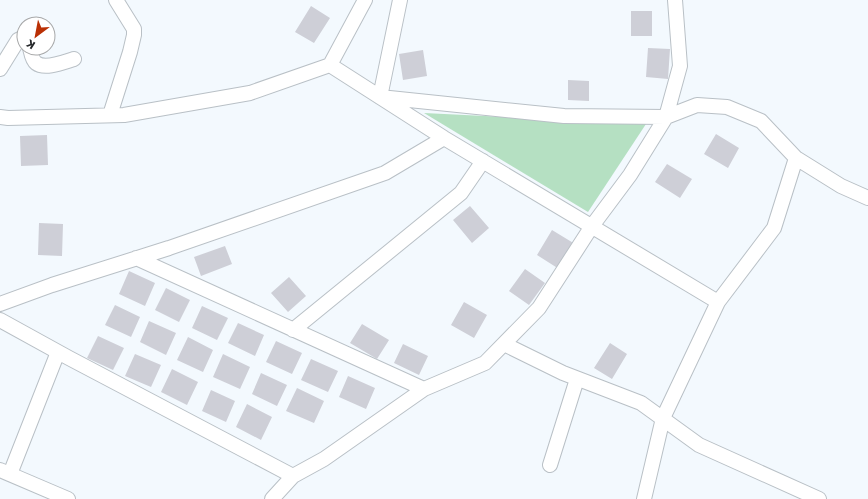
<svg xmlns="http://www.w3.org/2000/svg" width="868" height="499" viewBox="0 0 868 499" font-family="Poppins,sans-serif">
	<rect width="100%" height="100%" fill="#f3f9fe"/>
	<!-- green -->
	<path fill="#b5e0c2" d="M424 113 646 124 588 212Z"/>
	<!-- building -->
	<path fill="#cecfd7" d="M311 6 330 18 314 43 295 32Z
		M631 11H652V36H631Z
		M648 48 670 49 668 79 646 77Z
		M423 50 427 76 403 80 399 54Z
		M568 80 589 81V101L568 100Z
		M716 134 739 148 728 168 704 154Z
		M47 135 48 165 21 166 20 136Z
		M667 164 692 179 680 198 655 182Z
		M470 206 489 228 472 243 453 220Z
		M39 223 63 224 62 256 38 255Z
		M552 230 575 244 559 269 537 255Z
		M225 246 232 264 201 276 194 257Z
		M525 269 545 283 529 305 509 291Z
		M129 271 155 283 145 306 119 294Z
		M289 277 306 296 288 312 271 293Z
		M166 288 190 300 179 322 155 310Z
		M464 302 487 315 474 338 451 325Z
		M115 305 140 317 131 337 105 325Z
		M202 306 228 318 217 340 192 328Z
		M149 321 176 333 166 355 140 342Z
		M238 323 264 335 255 356 228 343Z
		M362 324 389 340 377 359 350 343Z
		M98 336 124 348 113 370 87 358Z
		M188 337 213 350 203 372 177 360Z
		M276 341 302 353 292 374 266 362Z
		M610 343 627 354 612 379 594 368Z
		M403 344 428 356 419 375 394 363Z
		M135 354 161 365 151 387 125 376Z
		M223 354 250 367 240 389 213 377Z
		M311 359 338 371 328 392 301 380Z
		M172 369 198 382 187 405 161 392Z
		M261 373 287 385 277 406 252 394Z
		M348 376 375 388 366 409 339 397Z
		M297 388 324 401 314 423 286 411Z
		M211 390 235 401 226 422 202 411Z
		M247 404 272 417 261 440 236 427Z"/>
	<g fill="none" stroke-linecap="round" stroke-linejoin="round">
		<defs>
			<path id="street" d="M400 0 380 97 564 116 666 117 697 105 727 107 761 121 796 158 841 186 868 198
				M30 48C31 52 32 60 36 63 45 70 64 62 74 59
				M330 65 444 138 718 302
				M0 69 18 40 22 38 24 39
				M110 115 130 52 134 35V29L116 0
				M0 117 8 118 124 115 250 93 330 65 365 0
				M136 258 424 389
				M0 304 52 285 169 248 385 173 444 138
				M0 320 69 358 293 476
				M293 330 461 193 483 161
				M504 344 563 373 641 403 699 445 819 499
				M550 465 577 379
				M0 470 68 499
				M10 474 58 352
				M272 499 293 476 324 459 424 389 485 363 539 308 592 226 630 175 666 117 680 66 675 0
				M644 499 663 418 718 302 774 228 796 158"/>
		</defs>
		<!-- street casing -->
		<use href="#street" stroke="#b9c0c6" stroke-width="16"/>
		<!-- street -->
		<use href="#street" stroke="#fff" stroke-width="14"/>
	</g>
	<!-- north arrow -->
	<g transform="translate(36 36) rotate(212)"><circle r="19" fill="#ffffff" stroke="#a7a8a9"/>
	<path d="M0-3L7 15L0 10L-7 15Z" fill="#ba3005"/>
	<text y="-6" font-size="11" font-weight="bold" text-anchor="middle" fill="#232528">K</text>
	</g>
</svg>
